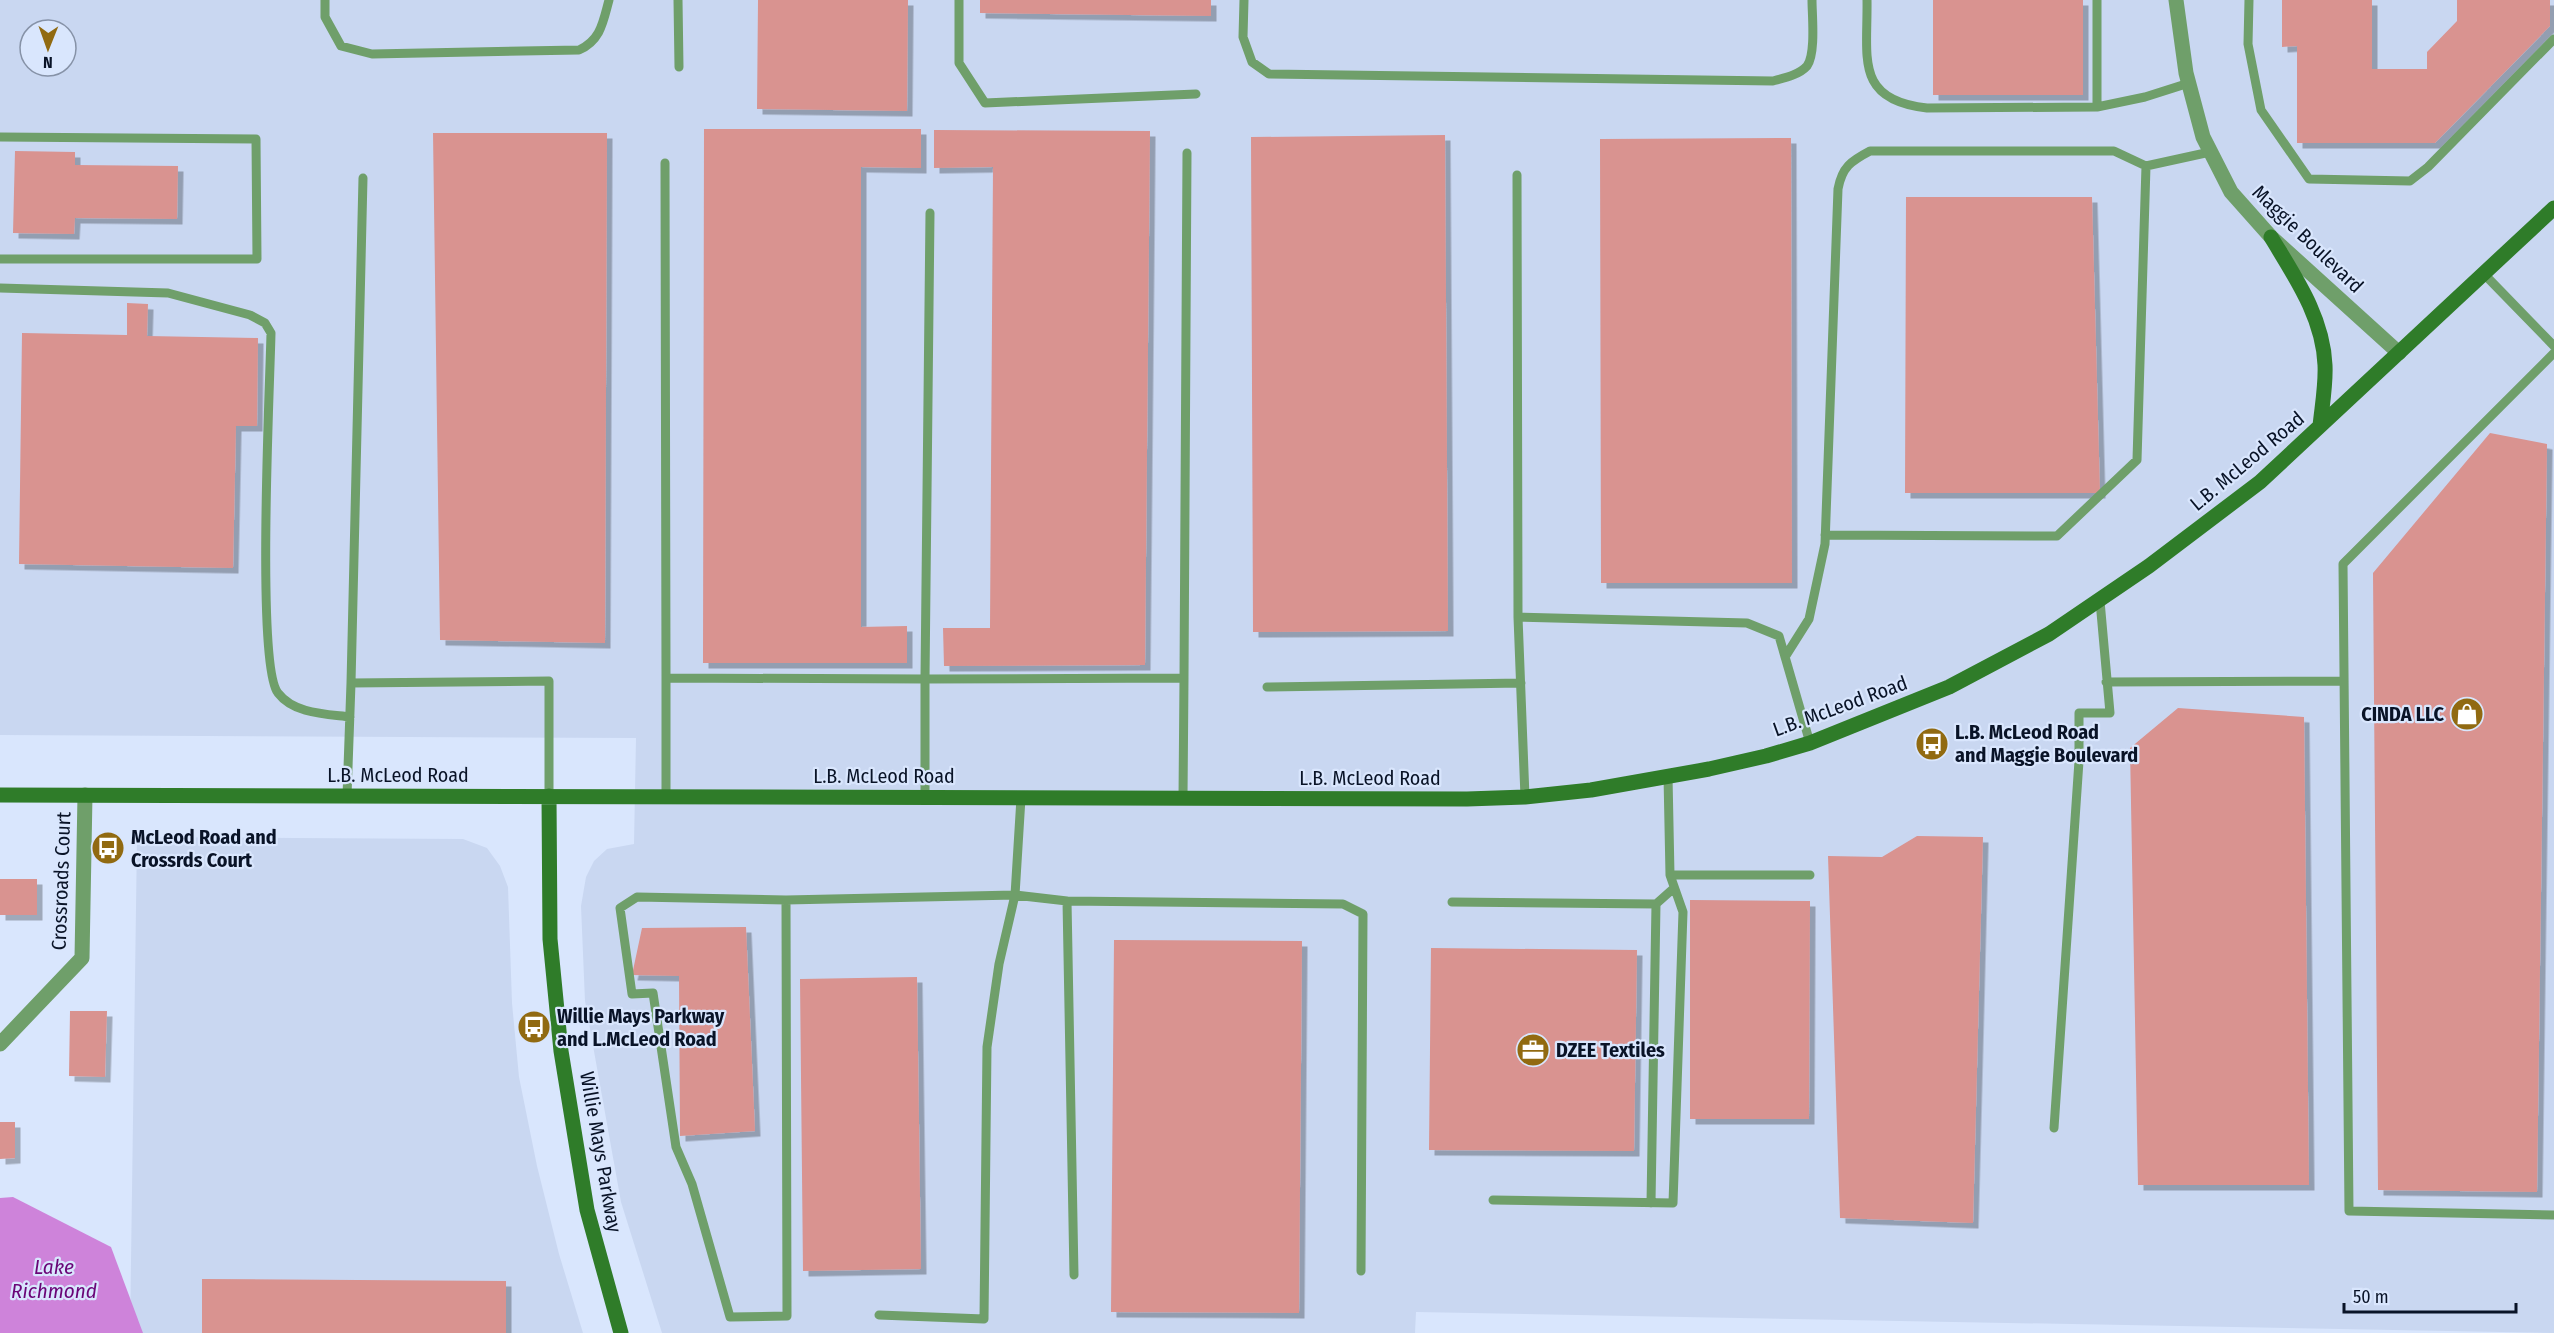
<svg xmlns="http://www.w3.org/2000/svg" width="2554" height="1333" viewBox="0 0 2554 1333" font-family="'Fira Sans Condensed',sans-serif">
	<defs>
		<filter id="shadow"><feDropShadow dx="5.5" dy="5.5" stdDeviation="0" flood-color="#0004"/></filter>
	</defs>
	<rect width="100%" height="100%" fill="#d9e6fd"/>
	<!-- built -->
	<path fill="#c9d7f1" fill-rule="evenodd" d="M0 0H2554V1333L1416 1312 1415 1333H662L621 1202 585 1001 581 906 586 877 594 861 607 849 634 844 636 738 0 735ZM30 30H66V66H30Z
		M137 837 463 839 487 848 500 866 508 887 512 1003 519 1077 537 1166 559 1254 583 1333H130Z"/>
	<!-- water -->
	<path fill="#ce83da" d="M13 1197 111 1247 143 1333H0V1198Z"/>
	<!-- building -->
	<path fill="#d99390" filter="url(#shadow)" d="M758 0H908L907 111 757 109Z
		M980 0H1211V16L980 13Z
		M1933 0H2083V95H1933Z
		M2282 0H2372V69H2427V52L2457 21V0H2550V26L2435 143H2297V46L2282 47Z
		M704 129H921V168L861 167V627L907 626V663H703Z
		M934 130 1150 131 1145 665 944 666 943 628H990L993 167 934 168Z
		M433 133H607L605 643 440 640Z
		M1445 135 1448 631 1253 632 1251 137Z
		M1791 138 1792 583H1601L1600 139Z
		M15 151 75 152V165L178 166 177 219 75 218 74 234 13 233Z
		M1906 197H2092L2100 493H1905Z
		M127 303 148 304 147 336 258 338 257 426H236L233 568 19 564 22 333 127 335Z
		M2490 433 2547 444 2537 1192 2378 1190 2373 573Z
		M2178 708 2304 717 2309 1185H2138L2130 748Z
		M1917 836 1983 837 1973 1223 1840 1218 1828 856 1882 857Z
		M0 879H37V915H0Z
		M1690 900 1810 901 1809 1119H1690Z
		M746 927 755 1131 680 1136 679 976 632 975 642 928Z
		M1114 940 1302 941 1299 1313 1111 1312Z
		M1431 948 1637 950 1634 1151 1429 1150Z
		M917 977 921 1269 803 1271 800 979Z
		M70 1011H107L105 1077 69 1076Z
		M0 1122H15V1158L0 1159Z
		M202 1279 506 1281V1333H202Z"/>
	<g fill="none" stroke-linecap="round" stroke-linejoin="round">
		<!-- lane -->
		<path stroke="#6f9f6a" stroke-width="9" d="M325 0V17L341 46 372 54 579 50C601 40 603 22 609 0
			M678 0 679 67
			M959 0V63L985 103 1196 94
			M1244 0 1243 37 1252 62 1269 74 1773 81C1784 78 1799 75 1807 66 1816 54 1812 15 1812 0
			M1867 0C1868 57 1854 100 1927 108L2097 107 2145 97 2189 83
			M2249 0 2248 44 2261 110 2309 179 2410 181 2428 167 2554 39
			M2097 107V0
			M0 137 256 139 257 259H0
			M665 163 666 678 925 679V797
			M1517 175 1518 617 1747 623 1779 636 1810 743
			M363 178 351 683 549 681V796
			M930 213 925 679 1184 678 1187 153
			M2485 275 2554 346
			M0 288 168 293 250 315 265 323 271 333C270 385 256 666 278 693 294 714 326 714 350 717
			M2554 353 2343 564 2349 1211 2554 1215
			M1825 535 2057 536 2137 460 2146 166
			M1518 617 1525 797
			M1785 657 1809 619 1825 544 1838 189C1842 167 1851 161 1870 151H2114L2146 166 2210 152
			M666 678V797
			M2106 682 2344 681
			M1267 687 1521 683
			M347 796 351 683
			M1183 798 1184 678
			M1670 875H1810
			M786 900 637 897 620 908 632 994 653 993 676 1147 692 1184 730 1317 787 1316 786 900 1015 895 1067 901 1074 1275
			M1067 901 1343 904 1363 914 1361 1271
			M1452 902 1656 904 1674 888
			M2054 1128 2079 761V713H2110L2100 601
			M1493 1200 1673 1203 1683 912 1670 875 1668 776
			M1651 1203 1656 904
			M879 1315 984 1319 987 1047 999 964 1015 895 1021 798"/>
		<!-- street -->
		<path stroke="#6f9f6a" stroke-width="15" d="M2176 0 2186 73 2203 137 2231 192 2271 237 2399 353
			M0 1044 82 958 85 795"/>
		<!-- secondary -->
		<path stroke="#2f7c29" stroke-width="15" d="M2271 237C2295 277 2323 317 2325 365 2326 385 2322 406 2320 426
			M0 795 1467 799 1525 797 1591 790 1709 769 1766 756 1810 743 1949 687 2049 634 2149 566 2260 482 2554 208
			M549 796 550 939 561 1051 587 1210 621 1333"/>
	</g>
	<!-- icons -->
	<defs>
		<symbol id="shop-disc" viewBox="-11 -11 22 22"><circle r="9.5" fill="#916a11" stroke="#d9e6fd"/><path d="M-5-2.5h2.3a2.7 3.5 0 0 1 5.4 0H5L5.5 6h-11ZM-1.5-2.5h3a1.5 2.3 0 0 0-3 0Z" fill="#fff"/></symbol>
		<symbol id="bus-disc" viewBox="-11 -11 22 22"><circle r="9.5" fill="#916a11" stroke="#d9e6fd"/><path d="M-5-6H5V4H4V6H2V4H-2V6H-4V4H-5ZM-3.5-4V0h7V-4ZM-3.5 1.2v1.5H-2V1.2ZM2 1.2v1.5H3.5V1.2Z" fill="#fff"/></symbol>
		<symbol id="office-disc" viewBox="-11 -11 22 22"><circle r="9.5" fill="#916a11" stroke="#d9e6fd"/><path d="M-6-3h4V-5.5h4V-3h4V5H-6ZM-1-4.5V-3h2v-1.5ZM-6 0V1H6V0Z" fill="#fff"/></symbol>
	</defs>
	<g fill-rule="evenodd">
		<use href="#shop-disc" x="2448" y="695" width="38" height="38"/>
		<use href="#bus-disc" x="1913" y="725" width="38" height="38"/>
		<use href="#bus-disc" x="89" y="829" width="38" height="38"/>
		<use href="#bus-disc" x="515" y="1008" width="38" height="38"/>
		<use href="#office-disc" x="1514" y="1031" width="38" height="38"/>
	</g>
	<g text-anchor="middle" dominant-baseline="central" stroke-width="4.5" stroke-linejoin="round" paint-order="stroke">
		<!-- street labels -->
		<g font-size="20" fill="#091327" stroke="#d9e6fd">
			<text transform="translate(2308 239) rotate(44)">Maggie Boulevard</text>
			<text transform="translate(2247 461) rotate(-40)">L.B. McLeod Road</text>
			<text transform="translate(1840 706) rotate(-20)">L.B. McLeod Road</text>
			<text x="398" y="775">L.B. McLeod Road</text>
			<text x="884" y="776">L.B. McLeod Road</text>
			<text x="1370" y="778">L.B. McLeod Road</text>
			<text transform="translate(61 881) rotate(-88)">Crossroads Court</text>
			<text transform="translate(601 1152) rotate(80)">Willie Mays Parkway</text>
		</g>
		<!-- poi labels -->
		<g font-size="20" font-weight="bold" fill="#091327" stroke="#d9e6fd" text-anchor="start">
			<text x="2444" y="714" text-anchor="end">CINDA LLC</text>
			<text x="1955" y="732">L.B. McLeod Road<tspan x="1955" dy="23">and Maggie Boulevard</tspan></text>
			<text x="131" y="837">McLeod Road and<tspan x="131" dy="23">Crossrds Court</tspan></text>
			<text x="557" y="1016">Willie Mays Parkway<tspan x="557" dy="23">and L.McLeod Road</tspan></text>
			<text x="1556" y="1050">DZEE Textiles</text>
		</g>
		<!-- water labels -->
		<g font-size="21" font-style="italic" fill="#6a0577" stroke="#d9e6fd">
			<text x="54" y="1267">Lake<tspan x="54" dy="24">Richmond</tspan></text>
		</g>
	</g>
	<!-- north arrow -->
	<g transform="translate(48 48) rotate(181)"><circle r="28" fill="#d9e6fd" stroke="#8692a7" stroke-width="1.5"/>
	<path d="M0-4.5L10 22L0 15L-10 22Z" fill="#916a11"/>
	<text y="-9" font-size="16" font-weight="bold" text-anchor="middle" fill="#091327">N</text>
	</g>
	<!-- scale -->
	<path d="M2344 1303v9h172v-9" fill="none" stroke="#091327" stroke-width="3"/>
	<text x="2353" y="1303" font-size="18" fill="#091327" stroke="#d9e6fd" stroke-width="4.5" paint-order="stroke">50 m</text>
</svg>
